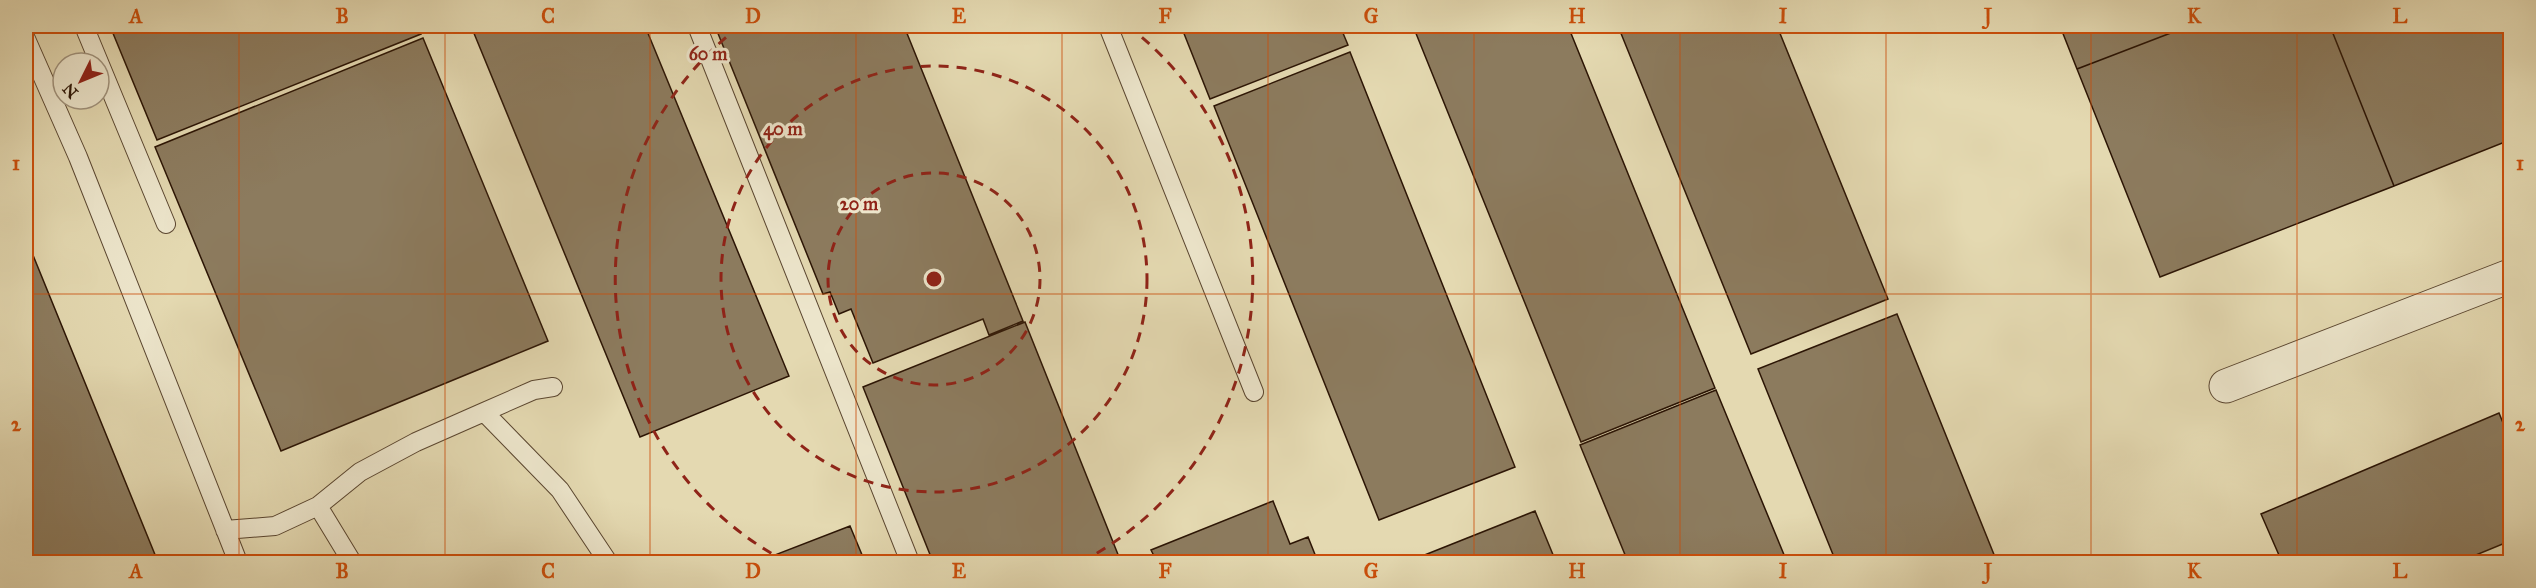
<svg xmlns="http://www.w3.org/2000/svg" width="2536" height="588" viewBox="0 0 2536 588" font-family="'IM FELL Great Primer',serif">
	<rect width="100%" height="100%" fill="#e4d9b1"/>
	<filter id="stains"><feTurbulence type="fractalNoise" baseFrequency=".00333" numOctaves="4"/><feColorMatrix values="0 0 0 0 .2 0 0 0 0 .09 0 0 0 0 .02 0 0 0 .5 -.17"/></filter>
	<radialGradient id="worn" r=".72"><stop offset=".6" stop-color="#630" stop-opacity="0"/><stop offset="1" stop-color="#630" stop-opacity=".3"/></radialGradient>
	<!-- building -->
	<path fill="#8c7b5e" stroke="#2c1505" stroke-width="1.5" d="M110 26H417L421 34 157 140Z
		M471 26H645L789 376 640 437Z
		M715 26H904L1023 321 989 335 983 319 873 363 851 309 839 314 830 292 823 294Z
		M1181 26H1340L1348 45 1210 99Z
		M1413 26H1568L1715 388 1581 442Z
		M1618 26H1777L1888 299 1751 354Z
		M2060 26H2189L2077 69Z
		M2189 26H2330L2394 186 2160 277 2077 69Z
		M2330 26H2510V140L2394 186Z
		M423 38 548 341 281 451 155 147Z
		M1350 52 1515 467 1379 520 1214 106Z
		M26 238 158 562H26Z
		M1897 314 1997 562H1836L1758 369Z
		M1025 322 1121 562H933L863 387Z
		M1716 390 1787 562H1628L1580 445Z
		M2499 413 2510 440V541L2459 562H2282L2261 514Z
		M1273 501 1290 544 1308 537 1318 562H1157L1151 550Z
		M1535 511 1556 562H1407Z
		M850 526 865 562H757Z"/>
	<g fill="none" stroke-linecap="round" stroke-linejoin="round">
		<defs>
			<path id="lane" d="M84 26 166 224
				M697 26 910 562
				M1108 26 1254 392
				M26 39 78 157 238 562
				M484 412 534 390 553 387
				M318 506 360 472 416 442 484 412 560 490 608 562
				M225 530 275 526 318 506 352 562"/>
			<path id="street" d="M2226 386 2510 276"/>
		</defs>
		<!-- lane casing -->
		<use href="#lane" stroke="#5a4630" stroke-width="20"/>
		<!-- street casing -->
		<use href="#street" stroke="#5a4630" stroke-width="35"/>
		<!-- lane -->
		<use href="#lane" stroke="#ede6cc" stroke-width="18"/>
		<!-- street -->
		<use href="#street" stroke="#ede6cc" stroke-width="33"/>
	</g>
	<!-- grid -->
	<path fill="none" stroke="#cc4f0b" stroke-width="1.5" stroke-opacity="0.55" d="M239 26V562M445 26V562M650 26V562M856 26V562M1062 26V562M1268 26V562M1474 26V562M1680 26V562M1886 26V562M2091 26V562M2297 26V562M26 294H2510"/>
	<!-- distance rings -->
	<g fill="none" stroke="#8f2418" stroke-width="3" stroke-dasharray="10 8">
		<circle cx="934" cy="279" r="106"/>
		<circle cx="934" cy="279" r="213"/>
		<path d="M787 562A319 319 0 0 1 740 26M1128 26A319 319 0 0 1 1081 562"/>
	</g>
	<circle cx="934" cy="279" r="9" fill="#8f2418" stroke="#ede6cc" stroke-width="3"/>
	<g font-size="18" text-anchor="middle" font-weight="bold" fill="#8f2418" stroke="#ede6cc" stroke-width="6" stroke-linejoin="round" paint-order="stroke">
		<text x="708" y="60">60 m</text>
		<text x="783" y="135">40 m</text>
		<text x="859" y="210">20 m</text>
	</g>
	<!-- margin -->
	<rect width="2536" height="588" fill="none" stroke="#e4d9b1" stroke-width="66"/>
	<!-- north arrow -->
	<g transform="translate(81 81) rotate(227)"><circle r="28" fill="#ede6cc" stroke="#a0927c" stroke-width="1.5"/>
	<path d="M0-4.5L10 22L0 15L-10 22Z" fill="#8f2418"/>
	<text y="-9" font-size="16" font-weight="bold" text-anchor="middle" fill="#2c1505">N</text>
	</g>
	<rect x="33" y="33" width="2470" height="522" fill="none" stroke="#cc4f0b" stroke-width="2"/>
	<g font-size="20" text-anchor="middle" font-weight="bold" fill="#cc4f0b">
		<text x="136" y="23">A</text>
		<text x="342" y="23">B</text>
		<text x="548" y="23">C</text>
		<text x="753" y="23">D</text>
		<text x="959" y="23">E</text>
		<text x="1165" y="23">F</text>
		<text x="1371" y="23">G</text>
		<text x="1577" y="23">H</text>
		<text x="1783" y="23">I</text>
		<text x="1988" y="23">J</text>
		<text x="2194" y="23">K</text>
		<text x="2400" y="23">L</text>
		<text x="16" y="170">1</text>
		<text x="2520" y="170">1</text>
		<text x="16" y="431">2</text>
		<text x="2520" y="431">2</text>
		<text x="136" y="578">A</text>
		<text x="342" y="578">B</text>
		<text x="548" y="578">C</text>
		<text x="753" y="578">D</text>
		<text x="959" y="578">E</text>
		<text x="1165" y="578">F</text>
		<text x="1371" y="578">G</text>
		<text x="1577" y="578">H</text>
		<text x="1783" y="578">I</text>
		<text x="1988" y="578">J</text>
		<text x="2194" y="578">K</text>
		<text x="2400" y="578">L</text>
	</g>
	<rect width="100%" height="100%" filter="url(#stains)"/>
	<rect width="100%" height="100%" fill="url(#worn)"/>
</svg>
